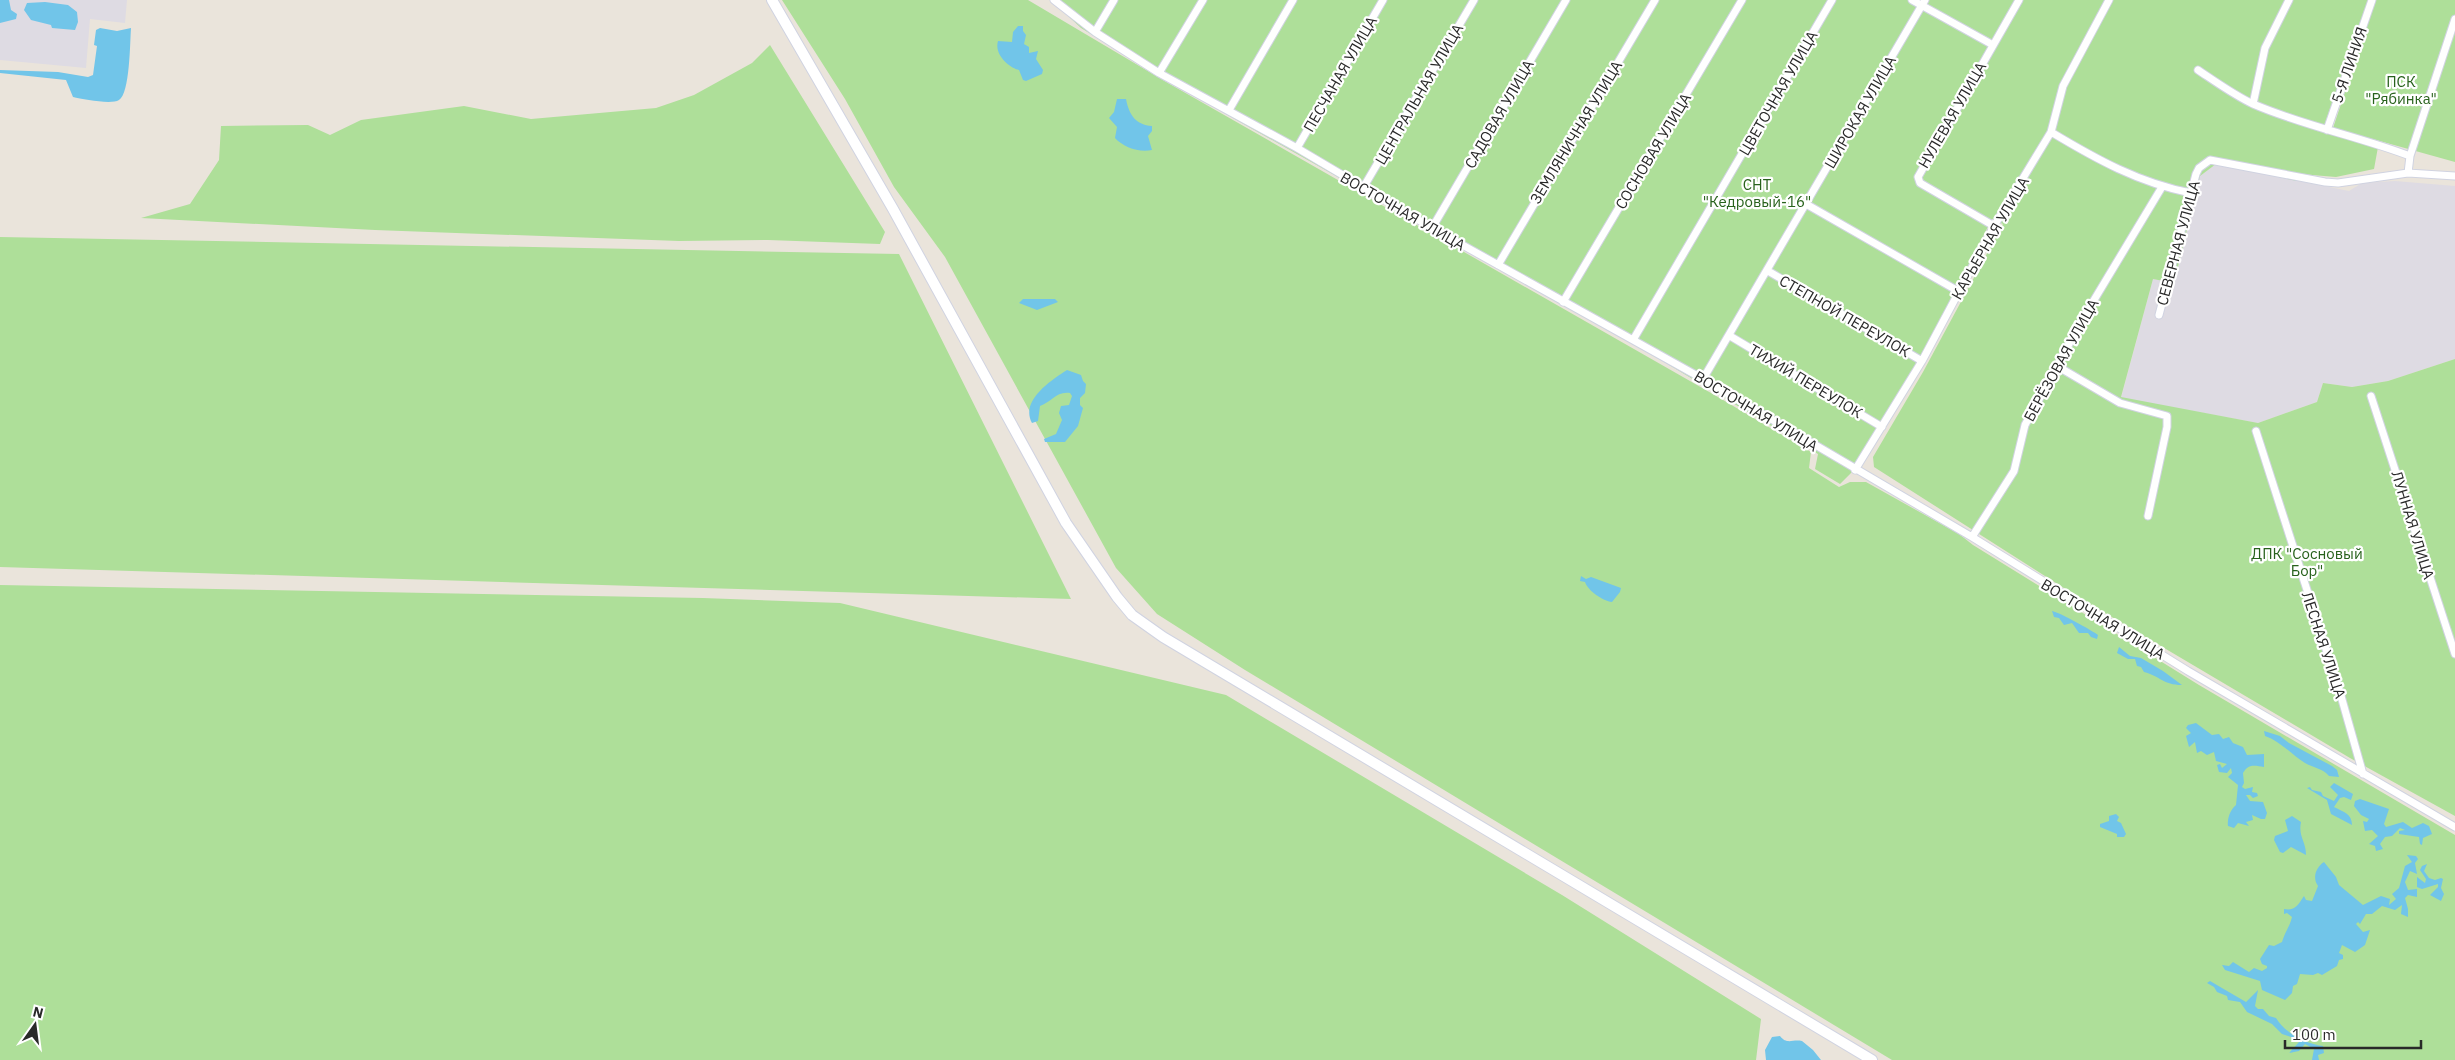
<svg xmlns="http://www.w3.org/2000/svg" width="2455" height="1060" viewBox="0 0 2455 1060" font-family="'IBM Plex Sans',sans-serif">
	<rect width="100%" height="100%" fill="#eae4db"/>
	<!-- industrial -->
	<path fill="#dedbe3" d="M0 0H127L125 23 90 19 86 68 0 60Z
		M2216 164 2349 191 2362 183 2395 181 2455 186V359L2388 381 2352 387 2323 383 2317 402 2258 423 2121 398 2153 279 2174 283 2200 176Z"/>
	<!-- green -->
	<path fill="#aedf99" d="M782 0H1028L1168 83 1718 397 1811 452 1809 468 1839 487 1850 482H1866L1959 534 1973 545 2199 685 2455 835V1060H1892L1245 670 1157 614 1116 568 945 257 894 187 845 99Z
		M1051 0H2455V162L2333 128 2367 26 2360 23 2322 132 2378 147 2374 169 2336 177 2300 174 2297 181 2216 164 2200 176 2174 283 2153 279 2121 397 2258 423 2317 402 2323 383 2352 387 2388 381 2455 359V816L2350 758 2078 597 1874 467 1873 457 1923 372 2003 224 1992 219 1926 347 1851 473 1840 484 1815 469 1818 454 1634 344 1162 78 1081 28Z
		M770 45 885 232 880 244 768 240 679 241 375 230 141 218 190 204 219 160 221 126 308 125 330 135 361 120 464 106 531 119 656 108 694 95 752 63Z
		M0 237 899 254 1071 599 0 567Z
		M0 585 703 598 840 603 1226 695 1562 895 1761 1019 1756 1060H0Z"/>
	<!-- water -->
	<path fill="#71c5e9" d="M0 0H9L11 10 17 14 16 19 0 23Z
		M45 2 68 5 77 12 78 22 75 30 52 28 51 25 31 20 24 10 27 3Z
		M1018 26H1023V31L1026 35 1024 44 1029 47V53L1038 51 1036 59 1043 70 1042 74 1026 81 1023 80 1019 70C1008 67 994 54 998 41L1012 42 1013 32Z
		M100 28 117 31 131 28C130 41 130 94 119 100 111 105 83 99 73 97L66 80 0 73V70L58 72 88 77 93 75 97 46 94 45 96 30Z
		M1117 99H1126C1129 115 1136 125 1152 126V131L1148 136 1152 150C1139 153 1123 147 1115 138L1117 127 1109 118 1114 112Z
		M1023 299H1055L1058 302 1037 310 1019 303Z
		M1067 370 1081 375 1083 381 1086 384 1085 393 1080 398V405L1083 408 1078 426 1065 442H1045L1044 439 1056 434 1062 420 1059 413 1061 406 1069 405 1072 396 1070 393C1056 391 1052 402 1040 406L1038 421 1032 423C1020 401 1050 381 1067 370Z
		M1581 576 1586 579 1591 577 1621 588 1620 592 1612 602C1603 601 1588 591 1585 582L1580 581Z
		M2052 611C2059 612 2093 631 2098 635L2097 639 2091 637 2088 633H2079L2072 623 2064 625 2059 618 2054 617Z
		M2119 647 2130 656 2141 658 2163 671 2182 685C2163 685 2160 676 2144 672L2141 667 2137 666 2135 659H2128L2117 653Z
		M2196 723 2212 735 2219 734 2223 739 2229 737 2233 743 2243 747 2247 755 2264 754V767C2254 765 2248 764 2243 773L2244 783 2242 787 2245 789 2253 787 2252 792 2257 793 2258 796 2253 798 2250 795H2246L2250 801 2263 802 2267 813 2265 819H2261L2252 815 2253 820 2246 822 2249 826 2238 823 2234 828 2228 826C2227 819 2230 810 2236 805L2238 785 2228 777 2232 773 2231 768 2227 773 2219 772 2217 765 2220 764 2222 768 2227 764 2216 761 2214 752 2207 755 2201 751 2197 753 2195 742 2189 747 2186 736 2191 733 2186 728 2188 725Z
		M2264 731 2280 736 2289 743 2332 766 2337 770 2339 777 2329 776C2322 768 2314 768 2305 763 2292 755 2280 741 2265 736Z
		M2334 783 2353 794 2351 800 2344 797 2340 798 2334 807C2344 812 2352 814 2352 825L2331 814 2327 800 2307 788 2310 787 2312 790 2321 792 2323 796 2334 801 2338 795 2330 787Z
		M2360 799 2389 809 2384 824 2386 827 2403 822 2412 828 2423 823 2429 826 2432 834 2423 838 2422 845 2420 844 2419 837 2399 834V831L2405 830 2400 828 2392 836 2385 837 2380 844 2383 849 2376 851 2375 846 2369 844 2378 836 2372 830 2365 831 2363 821 2367 822 2369 819 2361 815 2354 806 2355 801Z
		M2116 814 2119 817 2117 821 2121 823 2126 834 2124 837H2117V834L2100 827V824L2109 821V816Z
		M2292 816 2301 822C2298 837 2306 841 2306 855L2291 847 2283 853 2280 852 2274 840 2275 836 2288 831 2285 820Z
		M2407 855 2416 856 2418 859 2415 863 2417 874 2410 871 2405 882 2408 890 2417 889V897L2408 895 2405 898 2408 909V917L2401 914 2402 905 2395 910 2382 906 2372 914H2366L2360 924 2358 922 2356 924 2363 932 2370 930 2365 945 2355 952 2342 945 2339 953 2343 955V959L2339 960 2337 966 2322 975 2318 973 2313 975 2300 974 2297 984 2293 986 2292 993 2285 1000 2262 990 2260 981 2225 970 2222 965 2229 966 2233 962 2249 972 2254 968 2262 971 2267 968V966L2262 964 2260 959 2269 945 2274 946 2282 942C2285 932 2290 926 2292 917L2287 913 2284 914V909C2295 911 2298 905 2304 896L2306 900 2312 901 2318 886C2312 878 2316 867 2324 862L2336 877 2339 885 2363 905 2381 896 2390 899 2389 905 2396 899 2392 894 2399 888 2405 866 2412 862Z
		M2427 864 2424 871 2429 878 2435 880 2441 878 2443 879 2441 888 2444 894 2441 901 2430 895 2438 887V884L2422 889 2417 887V877L2425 883 2426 879 2420 870 2422 866Z
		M2210 981 2246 1002 2258 990 2255 1006 2258 1009H2263L2269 1016 2276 1018C2285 1033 2306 1044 2323 1046L2324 1053 2318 1055 2319 1060H2312L2314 1049 2305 1044 2299 1051 2289 1053 2299 1042 2292 1041 2291 1037 2282 1034 2272 1024 2247 1012 2240 1002 2228 1000 2227 996 2217 992 2214 987 2207 983Z
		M1780 1036C1787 1045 1792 1039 1802 1041L1813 1050 1821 1060H1766L1765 1050 1772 1037Z"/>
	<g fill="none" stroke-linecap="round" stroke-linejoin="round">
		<defs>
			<path id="street" d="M1054 0 1095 32 1159 73 1297 148 1432 228 1703 379 1972 537 2188 671 2455 827
				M1912 0 1993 45
				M1095 32 1114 0
				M2198 70C2216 82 2234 95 2253 104 2304 126 2358 136 2410 156
				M1159 73 1203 0
				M2253 104 2265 48 2289 0
				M1229 110 1293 0
				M2327 130 2372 0
				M2051 132C2096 159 2139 183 2191 193
				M1297 148 1383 0
				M2408 173 2410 156 2455 19
				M1363 188 1474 0
				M1806 204 1958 291
				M1994 226 1920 183 1918 177 2019 0
				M1432 228 1566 0
				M1498 265 1655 0
				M1768 271 1922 361
				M1563 302 1742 0
				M2159 315 2196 174 2199 168 2210 160 2325 182 2338 183 2408 173 2455 176
				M1730 336 1882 427
				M1633 340 1832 0
				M2057 366 2120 403 2167 416V427L2148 516
				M1703 379 1925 0
				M2371 396 2455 654
				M2256 431 2341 696 2363 774
				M1855 470 1922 361 1994 226 2051 132 2063 86 2109 0
				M1972 537 2014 471 2025 425 2082 320 2162 187"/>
			<path id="secondary" d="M772 0 893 209 1066 523 1117 597 1132 615 1163 637 1872 1060"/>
		</defs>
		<!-- street casing -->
		<use href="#street" stroke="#d0d3e1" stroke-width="9"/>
		<!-- secondary casing -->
		<use href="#secondary" stroke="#d0d3e1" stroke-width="12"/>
		<!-- street -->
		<use href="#street" stroke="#fff" stroke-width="7"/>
		<!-- secondary -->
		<use href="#secondary" stroke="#fff" stroke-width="10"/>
	</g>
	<g text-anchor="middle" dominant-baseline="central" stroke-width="4.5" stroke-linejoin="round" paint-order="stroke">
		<!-- street labels -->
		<g font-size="15" fill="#292929" stroke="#fff">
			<text transform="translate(2349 65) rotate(-71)">5-Я ЛИНИЯ</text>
			<text transform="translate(1340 74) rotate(-60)">ПЕСЧАНАЯ УЛИЦА</text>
			<text transform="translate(1778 93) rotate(-60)">ЦВЕТОЧНАЯ УЛИЦА</text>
			<text transform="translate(1419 94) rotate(-60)">ЦЕНТРАЛЬНАЯ УЛИЦА</text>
			<text transform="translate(1860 112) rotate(-60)">ШИРОКАЯ УЛИЦА</text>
			<text transform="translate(1499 114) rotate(-60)">САДОВАЯ УЛИЦА</text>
			<text transform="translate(1952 115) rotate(-60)">НУЛЕВАЯ УЛИЦА</text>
			<text transform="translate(1576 132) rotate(-59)">ЗЕМЛЯНИЧНАЯ УЛИЦА</text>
			<text transform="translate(1653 151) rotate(-59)">СОСНОВАЯ УЛИЦА</text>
			<text transform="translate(1403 211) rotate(30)">ВОСТОЧНАЯ УЛИЦА</text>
			<text transform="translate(1990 238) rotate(-60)">КАРЬЕРНАЯ УЛИЦА</text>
			<text transform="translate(2178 243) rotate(-75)">СЕВЕРНАЯ УЛИЦА</text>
			<text transform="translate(1845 316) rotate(30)">СТЕПНОЙ ПЕРЕУЛОК</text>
			<text transform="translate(2061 360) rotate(-61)">БЕРЁЗОВАЯ УЛИЦА</text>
			<text transform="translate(1806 381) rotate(31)">ТИХИЙ ПЕРЕУЛОК</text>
			<text transform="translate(1756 411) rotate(31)">ВОСТОЧНАЯ УЛИЦА</text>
			<text transform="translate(2413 525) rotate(73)">ЛУННАЯ УЛИЦА</text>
			<text transform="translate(2103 619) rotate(31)">ВОСТОЧНАЯ УЛИЦА</text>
			<text transform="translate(2324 645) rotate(72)">ЛЕСНАЯ УЛИЦА</text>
		</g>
		<!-- park labels -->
		<g font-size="15" fill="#28621c" stroke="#fff">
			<text x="2401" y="81">ПСК<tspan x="2401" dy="17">"Рябинка"</tspan></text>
			<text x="1757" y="184">СНТ<tspan x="1757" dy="17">"Кедровый-16"</tspan></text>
			<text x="2307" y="553">ДПК "Сосновый<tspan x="2307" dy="17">Бор"</tspan></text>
		</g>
	</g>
	<!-- north arrow -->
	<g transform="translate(35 1025) rotate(14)" stroke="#ffffff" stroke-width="4" paint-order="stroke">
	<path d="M0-4L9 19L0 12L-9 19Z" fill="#292929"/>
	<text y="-8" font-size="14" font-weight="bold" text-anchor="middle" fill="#292929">N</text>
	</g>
	<!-- scale -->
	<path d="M2285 1040v8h136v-8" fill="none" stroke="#292929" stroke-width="2.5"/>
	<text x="2292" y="1040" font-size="15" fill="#292929" stroke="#ffffff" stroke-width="4" paint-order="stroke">100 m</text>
</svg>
